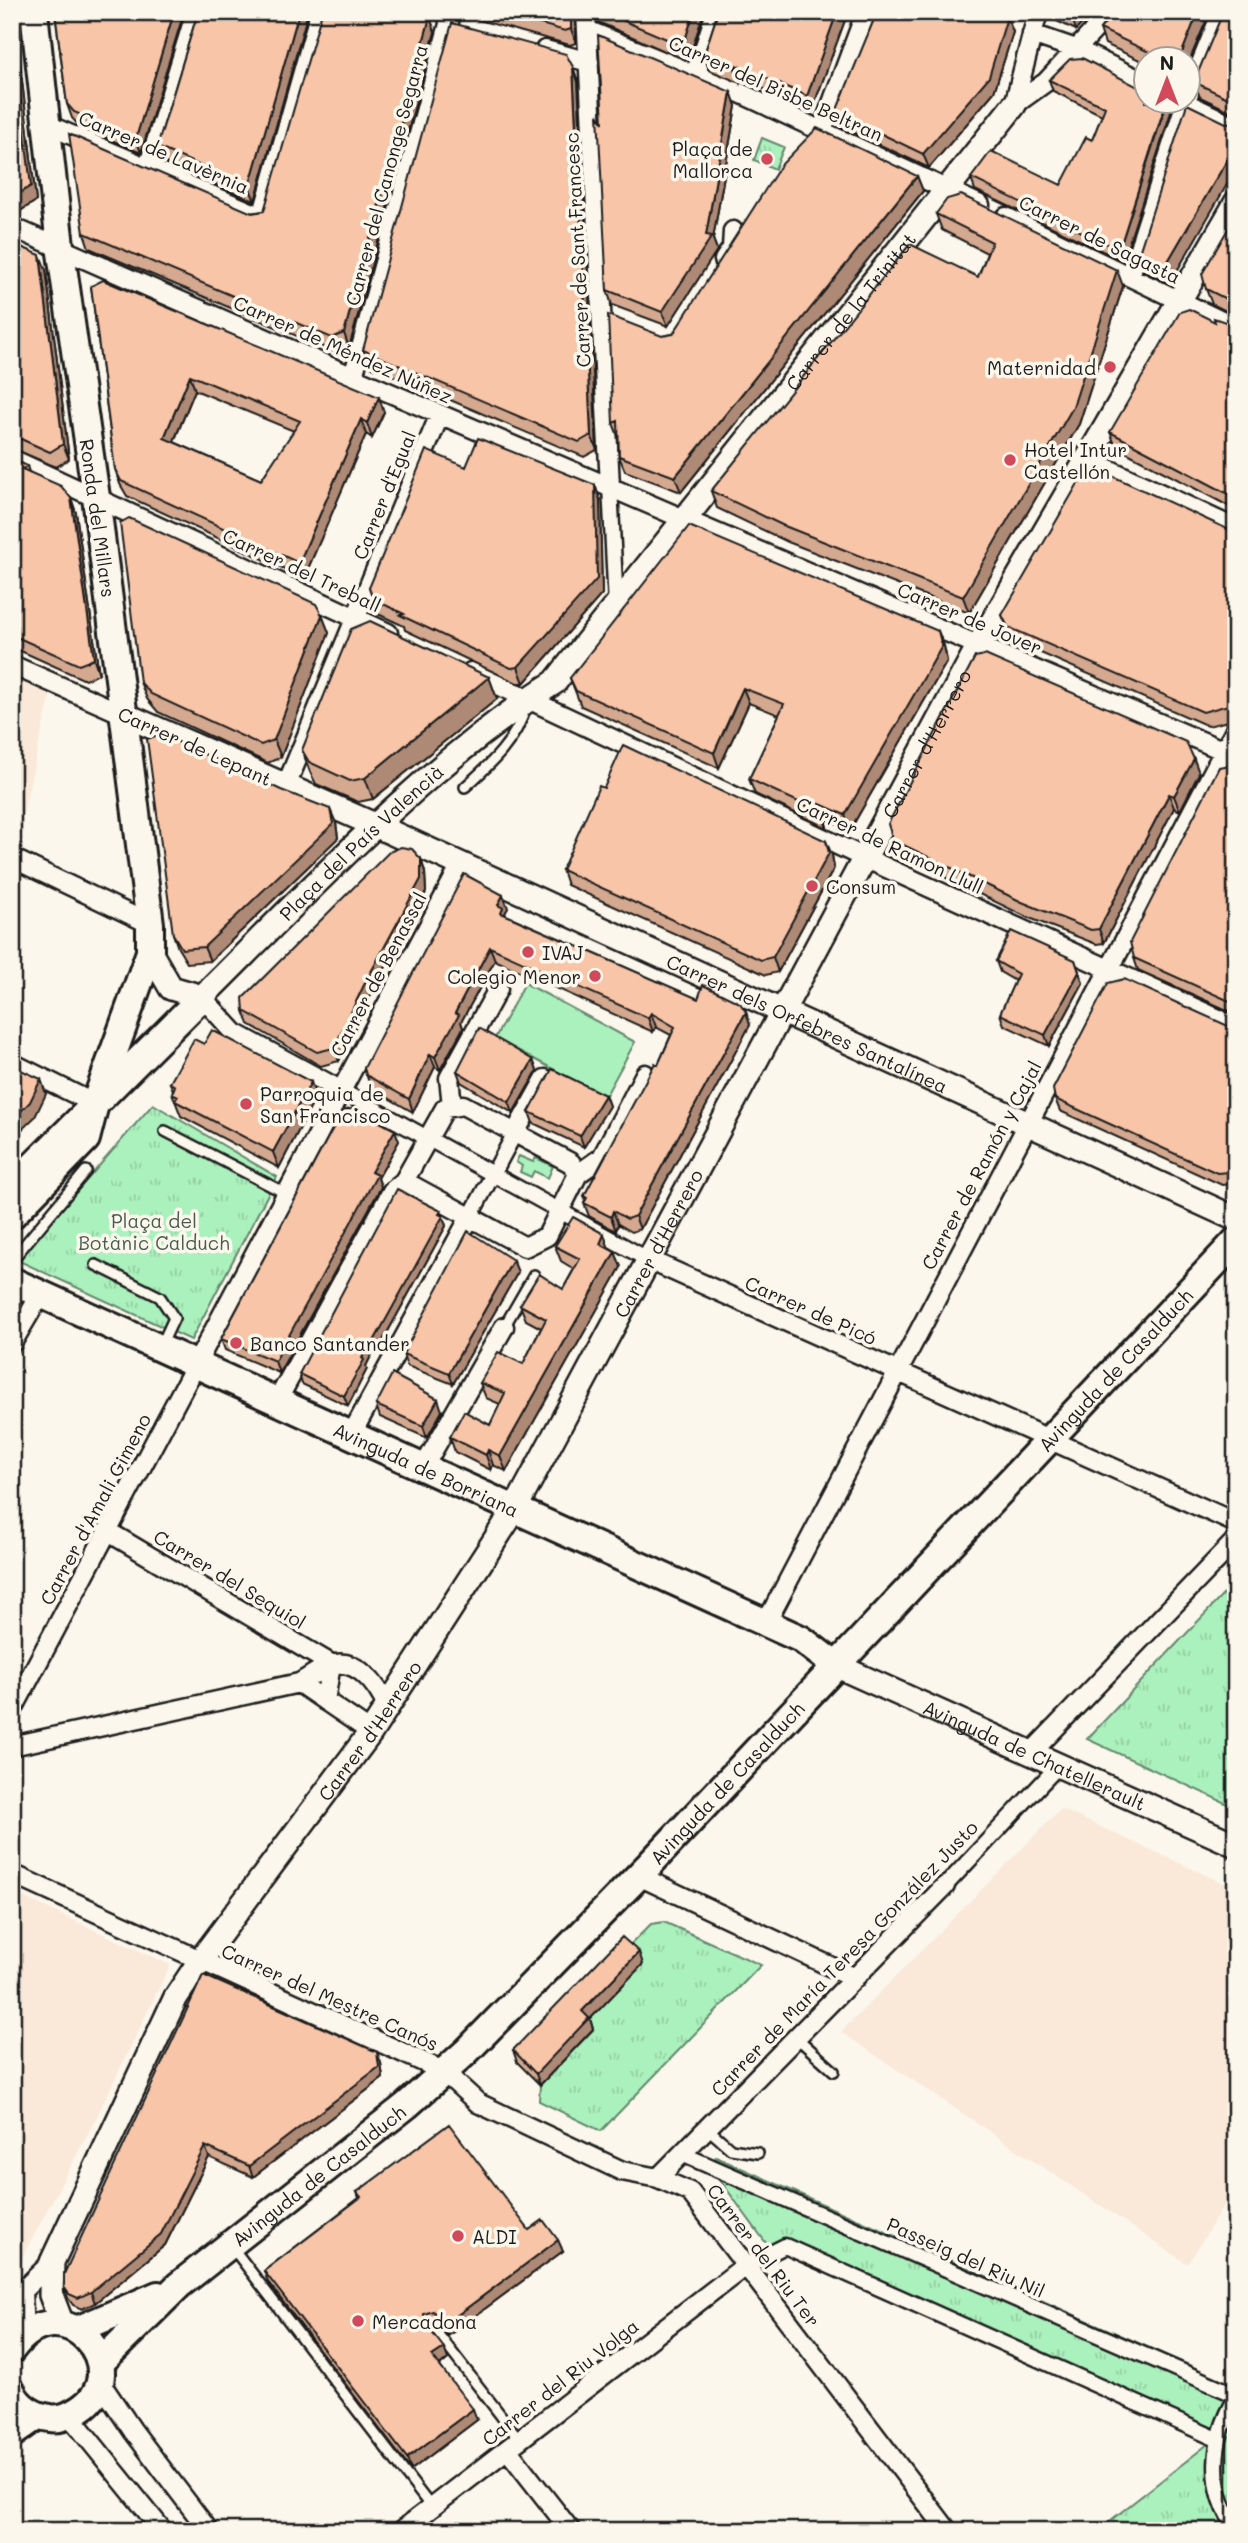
<svg xmlns="http://www.w3.org/2000/svg" width="1248" height="2543" viewBox="0 0 1248 2543" font-family="Mali,sans-serif">
	<defs>
		<pattern id="park-tufts" width="24" height="20" patternUnits="userSpaceOnUse" patternTransform="scale(1.75)"><rect width="24" height="20" fill="#abf1bd"/><path d="M3 7l-1-3M5 7V3M7 7l1-3M15 17l-1-3M17 17v-4M19 17l1-3" fill="none" stroke="#93cea2"/></pattern>
	</defs>
	<rect width="100%" height="100%" fill="#fbf7ec"/>
	<filter id="ink" filterUnits="userSpaceOnUse"><feTurbulence type="fractalNoise" baseFrequency=".0143" numOctaves="2"/><feDisplacementMap in="SourceGraphic" scale="14" xChannelSelector="R" yChannelSelector="G"/><feConvolveMatrix kernelMatrix="1 2 1 2 8 2 1 2 1" color-interpolation-filters="sRGB"/></filter>
	<g filter="url(#ink)">
		<!-- built -->
		<path fill="#fae8d8" d="M12 670 52 688 17 838 12 835Z
			M1061 1809 1236 1889V2185L1188 2264 841 2032Z
			M12 1892 170 1965 94 2122 19 2263 12 2260Z"/>
		<!-- park -->
		<path fill="url(#park-tufts)" stroke="#64866c" stroke-width="2" d="M762 138 784 147 775 169 754 160Z
			M153 1104 277 1177 191 1340 17 1260Z
			M519 1156 533 1162 536 1158 553 1166 548 1178 534 1171 531 1177 520 1172 522 1166 516 1162Z
			M1236 1581V1808L1087 1739Z
			M664 1922 761 1965 601 2131 539 2101 540 2085 593 2030 586 2023 642 1964 626 1949 651 1924Z
			M716 2157 1236 2386V2531H1097L1208 2444 766 2243 709 2165Z"/>
		<!-- pitch -->
		<path fill="#abf1bd" stroke="#64866c" stroke-width="2" d="M525 983 635 1042 605 1097 495 1038Z"/>
		<g fill="none" stroke-linecap="round" stroke-linejoin="round">
			<defs>
				<path id="service" d="M465 787C492 763 516 741 526 706
					M165 1131 285 1193
					M12 1260 86 1171
					M96 1265 160 1297 174 1318 161 1346
					M504 1327 534 1275
					M796 2037 834 2071
					M707 2128 731 2149 758 2153
					M232 2247 431 2507
					M434 2329 519 2439"/>
				<path id="pedestrian" d="M610 486 616 606
					M340 1090 649 1260
					M470 1217 515 1133
					M945 1886 1059 1765
					M682 2154 1236 2395
					M745 2266 785 2246 1217 2439
					M1236 2398C1212 2438 1207 2489 1236 2528"/>
				<path id="minor" d="M586 12 610 486
					M587 30 738 92 980 205
					M1032 34 1076 49 1146 83
					M545 50 589 62
					M696 74 716 12
					M1188 95 1222 12
					M1184 102 1236 127
					M1014 105 1046 82 1111 12
					M1014 105 1038 12
					M48 125 262 217 320 12
					M822 130 866 12
					M148 168 196 12
					M1006 217 1236 328
					M12 227 353 377 1236 756
					M724 260 732 248 733 231
					M1130 276 1186 102
					M353 377 449 24 448 12
					M12 459 388 633
					M1087 459 1236 529
					M12 665 123 714
					M471 672 865 858 1236 1027
					M286 786 440 414
					M12 858 150 924
					M202 997 235 1033 340 1090
					M12 1063 95 1104
					M452 1105 449 1078 498 989
					M515 1133 545 1079
					M578 1174 571 1163 463 1105 445 1108 404 1181 525 1247 547 1236 578 1174 602 1157 645 1074
					M649 1260 1236 1523
					M12 1343 41 1294
					M277 1401 392 1191 404 1181
					M351 1435 470 1217
					M423 1468 504 1327
					M107 1531 331 1664 325 1701
					M766 1623 1236 728
					M299 1683 371 1732
					M12 1711 461 865
					M12 1746 299 1683C309 1678 318 1670 328 1666 356 1655 378 1686 387 1707
					M1031 1753 1236 1540
					M12 1874 443 2071 478 2103 622 2171 658 2178 690 2192 948 2531
					M639 1876 855 1978
					M658 2178 945 1886
					M22 2291 24 2333
					M22 2291 52 2262
					M100 2382 133 2431 209 2531
					M70 2416 163 2531
					M507 2449 571 2531
					M401 2531 745 2266"/>
				<g id="tertiary">
					<path id="s1" d="M123 714 377 826 1236 1219"/>
					<path id="s2" d="M150 952 171 988 202 997C309 891 427 763 555 682L1014 105"/>
					<path id="s3" d="M835 1665 1236 1845"/>
					<path id="s4" d="M62 2324 51 2295 52 2262 176 1997 200 1961 371 1732 515 1509 979 645 1236 203"/>
				</g>
				<g id="secondary">
					<path d="M12 1187 202 997"/>
					<path d="M12 1215 86 1139 95 1104 150 952V924L96 497 60 246 34 12"/>
					<path id="s5" d="M12 1281 801 1639 835 1665"/>
					<path d="M77 2330 158 2295"/>
					<path d="M12 2349C63 2280 138 2371 80 2409 71 2415 61 2420 50 2418 34 2416 19 2407 12 2392"/>
					<path id="s6" d="M101 2362 179 2285 407 2105 466 2052 648 1866 1236 1241"/>
					<path d="M12 2434 37 2416"/>
				</g>
			</defs>
			<!-- service casing -->
			<use href="#service" stroke="#1c1c1c" stroke-width="14"/>
			<!-- pedestrian casing -->
			<use href="#pedestrian" stroke="#1c1c1c" stroke-width="19"/>
			<!-- minor casing -->
			<use href="#minor" stroke="#1c1c1c" stroke-width="23"/>
			<!-- tertiary casing -->
			<use href="#tertiary" stroke="#1c1c1c" stroke-width="28"/>
			<!-- secondary casing -->
			<use href="#secondary" stroke="#1c1c1c" stroke-width="32"/>
			<!-- service -->
			<use href="#service" stroke="#fbf7ec" stroke-width="9"/>
			<!-- pedestrian -->
			<use href="#pedestrian" stroke="#fbf7ec" stroke-width="14"/>
			<!-- minor -->
			<use href="#minor" stroke="#fbf7ec" stroke-width="18"/>
			<!-- tertiary -->
			<use href="#tertiary" stroke="#fbf7ec" stroke-width="23"/>
			<!-- secondary -->
			<use href="#secondary" stroke="#fbf7ec" stroke-width="26"/>
		</g>
		<!-- wall -->
		<path fill="#d5a990" stroke="#1c1c1c" stroke-width="2" fill-rule="evenodd" d="M12 12H14L36 201 20 211 12 207Z
			M55 12H184L141 153 79 126 72 118 67 104Z
			M198 12H308L255 201 162 162 157 147Z
			M459 12H576V43L570 45 460 15Z
			M594 12H704L688 61 598 22Z
			M718 12H848L812 110 741 79 740 83 709 70 704 55Z
			M1048 12H1093L1076 30 1050 18Z
			M1114 12H1210L1188 64V60H1146V63L1105 44 1100 29Z
			M1236 12V114L1200 97 1194 82Z
			M430 17 435 32 349 348 337 353 89 248 84 233 264 211Z
			M1007 17 1013 32 994 92 929 168 842 127 836 112Z
			M573 67 578 82 597 450 584 457 368 365 363 350Z
			M1049 80 1171 112 1123 261 975 190 971 178 1061 185 1092 140 1102 115 1053 91Z
			M731 92 736 106 713 239 717 250 668 326 612 305 607 290 603 123Z
			M1226 123 1170 283 1144 271 1138 256Z
			M917 176 923 191 681 492 625 471 619 456 618 436 613 423 662 336 673 334Z
			M936 214 1123 286 1079 424 969 613 788 542 717 508 711 491 978 277 987 253 942 230Z
			M1236 215V316L1212 304 1206 289Z
			M12 243 46 270 69 459 56 467 12 448Z
			M91 286 384 412 372 438 366 434 304 578 127 496 120 484 115 469ZM195 390 294 431 261 480 174 442Z
			M1236 321V510L1116 447 1110 432 1215 322 1231 324Z
			M12 459 27 466 29 472 71 498 76 513 99 674 85 680 12 647Z
			M466 467 595 485 600 500 602 594 524 683H517L405 630 404 626 378 614 369 588Z
			M1236 533V719L1208 726 1013 641 1008 629 1002 615Z
			M322 615 329 633 281 757 268 763 158 712 147 699 140 682Z
			M938 631 944 646 947 661 850 830 826 819 827 828 755 794 749 779 779 715 749 703 719 768 581 706 570 678Z
			M489 677 497 699 373 799 358 802 316 784 310 772 302 750Z
			M1236 767V1014L1138 970 1134 958Z
			M1199 773 1180 811 1174 808 1104 943 1096 944 1027 917 899 855 893 840Z
			M336 823 338 838 210 961 187 963 178 948 173 934Z
			M832 855 834 868 778 972 766 975 567 885 562 870Z
			M421 859 425 872 426 892 369 998 339 1061 321 1066 249 1024 244 1011Z
			M508 908 505 913 506 915 698 999 746 1012 750 1025 640 1229 632 1232 618 1224 616 1231 589 1216 584 1203 585 1201 584 1196 658 1065 671 1035 656 1027 653 1032 495 960 461 1022 463 1028 440 1070 435 1067 413 1112 371 1088 364 1068Z
			M1075 960 1083 983 1049 1046 1004 1025 1000 1014 1015 981 1000 972 996 961Z
			M1228 1026 1233 1184 1222 1185 1060 1111 1055 1099Z
			M533 1060 537 1071 513 1113 461 1082 457 1071Z
			M170 1083 316 1097 279 1168 181 1116 172 1093 173 1090Z
			M605 1095 609 1106 584 1147 533 1123 529 1112Z
			M399 1141 378 1178 381 1187 279 1373 225 1350 221 1339Z
			M441 1211 446 1226 376 1353 373 1352 366 1366 367 1369 348 1406 302 1384 299 1374Z
			M555 1246 609 1249 615 1252 621 1267 506 1471 493 1465 491 1470 455 1452 450 1437 490 1425 500 1404 486 1398 480 1383 523 1364 541 1328 526 1320 520 1305 563 1289 574 1269 561 1261Z
			M518 1272 453 1384 407 1366 403 1354Z
			M376 1405 442 1411 427 1438 380 1417Z
			M643 1964 590 2019 593 2029 540 2085 517 2062 513 2050Z
			M203 1975 381 2063 383 2078 253 2177 209 2157 165 2245 95 2303 82 2309 73 2305 68 2298 64 2287Z
			M357 2192 529 2230 563 2251 448 2336 437 2323 428 2326 448 2359 440 2366 477 2420 411 2470 268 2282 264 2271 359 2198Z"/>
		<!-- shaded-wall -->
		<path fill="#ae8a76" stroke="#1c1c1c" stroke-width="2" d="M12 12H14L36 201 20 211 15 196Z
			M174 12H184L141 153 136 138Z
			M299 12H308L255 201 249 187Z
			M571 12H576V43L571 29Z
			M694 12H704L688 61 683 46Z
			M837 12H848L812 110 807 96Z
			M1073 12H1093L1076 30 1071 15Z
			M1198 12H1210L1188 64V60H1179Z
			M430 17 435 32 349 348 344 333Z
			M1007 17 1013 32 994 92 929 168 923 154Z
			M736 65 741 79 740 83 735 68Z
			M573 67 578 82 597 450 591 435Z
			M731 92 736 106 713 239 717 250 668 326 662 312 706 235Z
			M1167 102 1171 112 1123 261 1119 250Z
			M1236 145V169L1170 283 1164 268Z
			M917 176 923 191 681 492 675 477Z
			M40 255 46 270 69 459 63 444Z
			M1117 270 1123 286 1079 424 969 613 963 597Z
			M190 375 195 390 169 453 164 438Z
			M379 397 384 412 372 438 367 423Z
			M361 419 366 434 304 578 299 563Z
			M595 485 600 500 602 594 524 683 518 667Z
			M71 498 76 513 99 674 94 659Z
			M322 615 329 633 281 757 274 740Z
			M938 631 944 646 947 661 850 830 845 815Z
			M489 677 497 699 373 799 365 778Z
			M743 688 749 703 719 768 714 753Z
			M1194 759 1199 773 1180 811 1174 796Z
			M1169 794 1174 808 1104 943 1099 929Z
			M820 804 826 819 827 828 822 813Z
			M330 809 336 823 338 838 210 961 204 947Z
			M826 841 832 855 834 868 778 972 773 957Z
			M421 859 425 872 426 892 369 998 339 1061 334 1048Z
			M503 895 508 908 505 913 508 922 506 926 498 905Z
			M490 947 495 960 461 1022 463 1028 440 1070 435 1057 455 1013Z
			M1079 972 1083 983 1049 1046 1045 1035Z
			M746 1012 750 1025 640 1229 635 1216Z
			M651 1013 656 1027 653 1032 648 1018Z
			M430 1054 435 1067 413 1112 409 1099Z
			M533 1060 537 1071 513 1113 509 1102Z
			M41 1079 46 1094 35 1117 12 1139V1120Z
			M311 1082 316 1097 279 1168 273 1152Z
			M605 1095 609 1106 584 1147 580 1136Z
			M395 1130 399 1141 378 1178 381 1187 279 1373 275 1361 371 1172Z
			M1236 1158V1178L1233 1184 1229 1172Z
			M441 1211 446 1226 376 1353 373 1343Z
			M613 1211 618 1224 616 1231 611 1217Z
			M604 1234 609 1249 600 1244Z
			M615 1252 621 1267 506 1471 500 1456Z
			M513 1260 518 1272 453 1384 449 1373Z
			M370 1342 373 1352 366 1366 367 1369 348 1406 344 1396Z
			M438 1399 442 1411 427 1438 423 1426Z
			M488 1450 493 1465 491 1470 486 1455Z
			M639 1952 643 1964 590 2019 593 2029 540 2085 536 2074 582 2011Z
			M377 2052 381 2063 383 2078 253 2177 249 2166Z
			M205 2146 209 2157 165 2245 95 2303 91 2292Z
			M558 2240 563 2251 448 2336 444 2325Z
			M444 2348 448 2359 437 2368 432 2356Z
			M473 2409 477 2420 411 2470 407 2458Z"/>
		<!-- building -->
		<path fill="#f8c5a8" stroke="#1c1c1c" stroke-width="2" fill-rule="evenodd" d="M55 12H174L136 138 74 112 67 104Z
			M198 12H299L249 187 157 147Z
			M322 12H414L430 17 344 333 332 338 84 233 69 134 252 213 264 211Z
			M498 12H571V29L565 31Z
			M603 12H694L683 46Z
			M718 12H837L807 96 736 65 735 68 704 55Z
			M877 12H997L1007 17 989 77 923 154 836 112Z
			M1114 12H1198L1179 60H1166L1100 29Z
			M1223 12H1236V102L1194 82Z
			M452 23 566 54 573 67 591 435 579 442 363 350Z
			M12 28 31 186 15 196 12 195Z
			M598 35 731 92 706 235 712 236 662 312 607 290 598 114 603 123Z
			M1082 58 1146 91V102H1166L1119 250 971 178 991 151 1061 185 1086 137 1092 140 1105 107 1049 80 1070 59Z
			M1187 104 1226 123 1236 122V145L1164 268 1138 256Z
			M817 128 917 176 675 477 619 456 618 421 613 423 608 315 662 336 673 334 781 165Z
			M961 195 1117 270 1073 407 963 597 782 525 711 491 910 244 978 277 992 242 936 214 947 199Z
			M1236 215V304L1206 289 1202 274Z
			M12 243 40 255 63 444 50 452 12 435Z
			M103 280 379 397 367 423 361 419 299 563 121 481 115 469 91 286ZM190 375 300 421 261 480 164 438Z
			M1189 309 1215 322 1214 318 1231 324 1236 321V498L1110 432 1180 312Z
			M478 438 595 485 597 579 518 667 511 668 400 615 404 614 373 599 369 588 426 450 466 467Z
			M12 459 27 466 22 469 61 486 71 498 94 659 79 665 12 635Z
			M1097 469 1236 533V703L1203 712 1008 627 1002 615 1084 473Z
			M129 518 316 604 322 615 274 740 261 745 151 694 140 682 120 523Z
			M689 526 938 631 942 646 845 815 820 804 822 813 749 779 784 704 743 688 714 753 576 691 570 678Z
			M370 621 489 677 365 778 350 781 309 762 302 750 351 629Z
			M985 655 1186 742 1194 759 1174 796 1169 794 1099 929 1091 930 1022 902 893 840 888 824 975 657Z
			M161 734 281 790 330 809 333 824 204 947 182 949 173 934 147 739Z
			M623 745 826 841 829 853 773 957 761 960 562 870 599 786 604 788Z
			M1231 765 1236 767V1004L1134 958 1130 942 1219 767Z
			M401 847 412 849 421 859V879L364 985 334 1048 317 1052 244 1011 243 998 389 852Z
			M464 874 503 895 498 905 503 908 501 913 698 999 703 985 740 1003 746 1012 635 1216 627 1219 613 1211 611 1217 584 1203 587 1198 584 1196 655 1063 658 1065 675 1027 651 1013 648 1018 490 947 455 1013 459 1015 435 1057 430 1054 409 1099 366 1075 364 1068Z
			M1011 931 1075 960 1079 972 1045 1035 1000 1014 1018 974 996 961Z
			M1124 979 1228 1026 1236 1025V1158L1229 1172 1217 1173 1055 1099 1053 1089 1108 983Z
			M479 1028 533 1060 509 1102 457 1071Z
			M212 1030 311 1082 273 1152 175 1101 178 1096 172 1093 175 1086 170 1083 194 1039 204 1044Z
			M12 1066 41 1079 30 1102 12 1120Z
			M552 1069 605 1095 580 1136 529 1112Z
			M354 1108 395 1130 371 1172 377 1175 275 1361 221 1339 342 1111Z
			M397 1189 441 1211 439 1214 443 1216 373 1343 370 1342 362 1358 364 1360 344 1396 299 1374Z
			M573 1217 604 1234 600 1244 615 1252 500 1456 488 1450 486 1455 450 1437 464 1411 490 1425 505 1393 480 1383 498 1352 523 1364 546 1319 520 1305 539 1274 563 1289 580 1259 555 1246Z
			M468 1231 513 1260 449 1373 403 1354Z
			M392 1374 438 1399 423 1426 376 1405Z
			M622 1937 639 1952 582 2011 589 2018 536 2074 513 2050Z
			M203 1975 377 2052 379 2067 249 2166 205 2146 161 2234 91 2292 78 2298 69 2294 64 2287V2274Z
			M449 2124 529 2230 543 2220 558 2240 444 2325 433 2311 424 2314V2322L444 2348 432 2356 473 2409 407 2458 264 2271 361 2197 357 2192Z"/>
	</g>
	<!-- markers -->
	<g fill="#d1495b" stroke="#fbf7ec" stroke-width="2.5">
		<circle cx="767" cy="159" r="7"/>
		<circle cx="1110" cy="367" r="7"/>
		<circle cx="1010" cy="460" r="7"/>
		<circle cx="812" cy="886" r="7"/>
		<circle cx="528" cy="952" r="7"/>
		<circle cx="595" cy="976" r="7"/>
		<circle cx="246" cy="1104" r="7"/>
		<circle cx="236" cy="1343" r="7"/>
		<circle cx="458" cy="2236" r="7"/>
		<circle cx="358" cy="2321" r="7"/>
	</g>
	<g text-anchor="middle" dominant-baseline="central" stroke-width="7" stroke-linejoin="round" paint-order="stroke">
		<!-- street labels -->
		<g font-size="19" fill="#1c1c1c" stroke="#fbf7ec">
			<text transform="translate(776 88) rotate(24)">Carrer del Bisbe Beltran</text>
			<text transform="translate(164 152) rotate(23)">Carrer de Lavèrnia</text>
			<text transform="translate(386 175) rotate(-75)">Carrer del Canonge Segarra</text>
			<text transform="translate(1100 239) rotate(26)">Carrer de Sagasta</text>
			<text transform="translate(577 250) rotate(-93)">Carrer de Sant Francesc</text>
			<text stroke="none"><textPath href="#s2" startOffset="1022">Carrer de la Trinitat</textPath></text>
			<text transform="translate(343 349) rotate(24)">Carrer de Méndez Núñez</text>
			<text transform="translate(384 495) rotate(-68)">Carrer d'Egual</text>
			<text transform="translate(98 518) rotate(82)">Ronda del Millars</text>
			<text transform="translate(302 570) rotate(25)">Carrer del Treball</text>
			<text transform="translate(970 618) rotate(23)">Carrer de Jover</text>
			<text stroke="none"><textPath href="#s4" startOffset="1820">Carrer d'Herrero</textPath></text>
			<text transform="translate(195 746) rotate(24)">Carrer de Lepant</text>
			<text stroke="none"><textPath href="#s2" startOffset="296">Plaça del País Valencià</textPath></text>
			<text transform="translate(890 845) rotate(25)">Carrer de Ramon Llull</text>
			<text transform="translate(378 974) rotate(-62)">Carrer de Benassal</text>
			<text stroke="none"><textPath href="#s1" startOffset="751">Carrer dels Orfebres Santalínea</textPath></text>
			<text transform="translate(981 1165) rotate(-62)">Carrer de Ramón y Cajal</text>
			<text stroke="none"><textPath href="#s4" startOffset="1253">Carrer d'Herrero</textPath></text>
			<text transform="translate(811 1310) rotate(24)">Carrer de Picó</text>
			<text stroke="none"><textPath href="#s6" startOffset="1421">Avinguda de Casalduch</textPath></text>
			<text stroke="none"><textPath href="#s5" startOffset="455">Avinguda de Borriana</textPath></text>
			<text transform="translate(95 1509) rotate(-62)">Carrer d'Amali Gimeno</text>
			<text transform="translate(230 1579) rotate(31)">Carrer del Sequiol</text>
			<text stroke="none"><textPath href="#s4" startOffset="686">Carrer d'Herrero</textPath></text>
			<text stroke="none"><textPath href="#s3" startOffset="219">Avinguda de Chatellerault</textPath></text>
			<text stroke="none"><textPath href="#s6" startOffset="854">Avinguda de Casalduch</textPath></text>
			<text transform="translate(844 1958) rotate(-46)">Carrer de María Teresa González Justo</text>
			<text transform="translate(330 1997) rotate(24)">Carrer del Mestre Canós</text>
			<text stroke="none"><textPath href="#s6" startOffset="287">Avinguda de Casalduch</textPath></text>
			<text transform="translate(764 2255) rotate(53)">Carrer del Riu Ter</text>
			<text transform="translate(966 2257) rotate(24)">Passeig del Riu Nil</text>
			<text transform="translate(560 2382) rotate(-38)">Carrer del Riu Volga</text>
		</g>
		<!-- poi labels -->
		<g font-size="19" fill="#1c1c1c" stroke="#fbf7ec" text-anchor="start">
			<text x="753" y="148" text-anchor="end">Plaça de<tspan x="753" dy="22">Mallorca</tspan></text>
			<text x="1096" y="367" text-anchor="end">Maternidad</text>
			<text x="1024" y="449">Hotel Intur<tspan x="1024" dy="22">Castellón</tspan></text>
			<text x="826" y="886">Consum</text>
			<text x="542" y="952">IVAJ</text>
			<text x="581" y="976" text-anchor="end">Colegio Menor</text>
			<text x="260" y="1093">Parroquia de<tspan x="260" dy="22">San Francisco</tspan></text>
			<text x="250" y="1343">Banco Santander</text>
			<text x="472" y="2236">ALDI</text>
			<text x="372" y="2321">Mercadona</text>
		</g>
		<!-- park labels -->
		<g font-size="19" fill="#475c4c" stroke="#fbf7ec">
			<text x="154" y="1220">Plaça del<tspan x="154" dy="22">Botànic Calduch</tspan></text>
		</g>
	</g>
	<!-- margin -->
	<rect width="1248" height="2543" fill="none" stroke="#fbf7ec" stroke-width="42"/>
	<rect x="21" y="21" width="1206" height="2501" fill="none" stroke="#1c1c1c" stroke-width="2.5" filter="url(#ink)"/>
	<!-- north arrow -->
	<g transform="translate(1167 80)"><circle r="33" fill="#fbf7ec" stroke="#a29f99" stroke-width="2"/>
	<path d="M0-5L12 26L0 18L-12 26Z" fill="#d1495b"/>
	<text y="-10" font-size="19" font-weight="bold" text-anchor="middle" fill="#1c1c1c">N</text>
	</g>
</svg>
